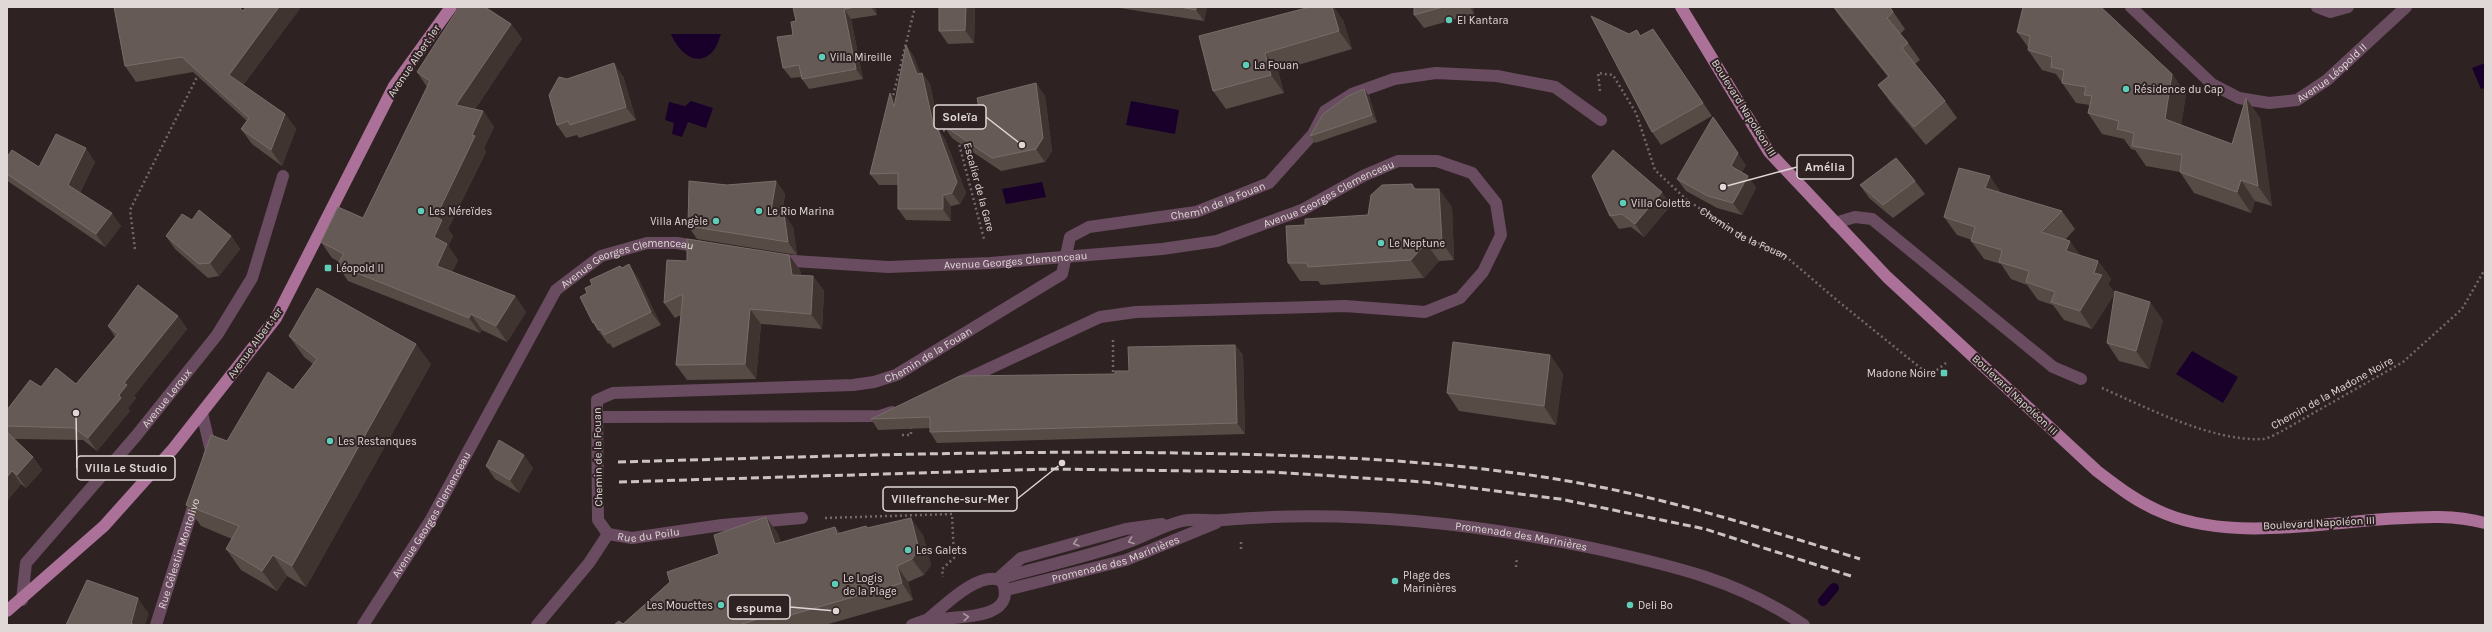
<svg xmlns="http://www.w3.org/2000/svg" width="2492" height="632" viewBox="0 0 2492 632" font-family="Karla,sans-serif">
	<rect width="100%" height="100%" fill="#2f2223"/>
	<!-- water -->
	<path fill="#18002a" d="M671 34H721C719 39 717 47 713 51 697 70 677 50 671 34Z
		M2485 63V88L2481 89 2472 68Z
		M691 101 713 108 706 128 688 122 682 137 672 134 674 123 665 120 669 102 685 106Z
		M1131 101 1179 110 1175 134 1126 125Z
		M1042 182 1046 197 1006 204 1002 189Z
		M2192 351 2238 377 2223 403 2176 374Z"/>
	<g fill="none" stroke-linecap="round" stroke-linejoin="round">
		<!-- stream -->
		<path stroke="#18002a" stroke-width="10" d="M1823 601 1834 588"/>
		<!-- path -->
		<g stroke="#736869" stroke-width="2.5" stroke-dasharray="2 3" stroke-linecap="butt">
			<path id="s1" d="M1600 91 1598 73 1613 75 1636 113 1655 170 1687 200 1742 236 1783 254 1839 302 1928 374 1933 373 1946 363"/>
			<path d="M892 100 915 7"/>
			<path d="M938 131 949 130"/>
			<path d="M958 140 984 239"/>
			<path d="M135 249 130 210 198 75"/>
			<path d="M1113 377V338"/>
			<path d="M2102 388C2145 407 2214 442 2262 439 2268 439 2276 434 2282 431L2403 362 2462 309 2485 269"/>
			<path d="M902 435H911V425"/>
			<path d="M825 518 952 514 954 558 942 569 943 577"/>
			<path d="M1241 542V551"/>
			<path d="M1516 567 1517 557"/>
		</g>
		<!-- minor -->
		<g stroke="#694c5f" stroke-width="12">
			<path id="s2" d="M2131 7 2212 84 2239 98 2269 103 2297 100 2327 80 2406 7"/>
			<path d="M2317 7 2330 12 2348 7"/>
			<path d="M1835 223 1855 217 1872 219 2053 367 2081 379"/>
			<path id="s3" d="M778 260 888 267 990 263 1162 249 1217 241 1302 210 1363 176 1398 161H1437L1472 173 1496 203 1501 235 1483 272 1460 298 1425 312 1345 306 1136 312 1100 317 958 383"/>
			<path d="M202 413 211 451 209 456"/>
			<path d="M597 417 880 416 892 412"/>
			<path id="s4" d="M608 534 598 520 597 400 613 393 853 385 874 382 896 375 1062 274 1070 237 1089 227 1196 212 1269 183 1313 134 1325 111 1352 94 1394 79 1436 73 1497 76 1555 87 1601 120"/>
			<path id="s5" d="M608 534 632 538 722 525 802 518"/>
			<path d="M1000 577 1021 558 1126 529 1162 524"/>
			<path id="s6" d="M998 579C1039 567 1082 558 1123 544 1143 538 1161 526 1182 521 1195 518 1210 521 1223 520 1348 509 1475 523 1597 549 1674 566 1737 580 1804 625"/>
			<path id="s7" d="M1006 590 1126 560 1216 523"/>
			<path id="s8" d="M22 600 26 563 136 436 217 335 252 278 283 176"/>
			<path id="s9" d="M156 625 196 498"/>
			<path id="s10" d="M363 625 430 521 556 290 601 256 647 243H677L702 247"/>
			<path d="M537 625 589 563 608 534"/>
			<path d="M912 625C917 623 922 621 927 620 949 616 1020 623 1002 581 980 569 944 606 927 620"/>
		</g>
		<!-- major -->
		<path stroke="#ab7198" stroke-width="12" d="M1681 7 1769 152 1887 277 2097 471C2119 488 2140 504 2166 514 2230 540 2318 524 2386 519 2419 517 2452 514 2485 523
			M7 611 104 526 173 449 276 318 394 86 451 7"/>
		<!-- rail -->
		<path stroke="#ccc3c3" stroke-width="3" stroke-dasharray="8 4" stroke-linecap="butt" d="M618 462C805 457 992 450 1179 453 1307 455 1436 459 1562 480 1664 497 1762 528 1860 559
			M619 482 1051 469 1272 472 1424 482 1560 499 1705 529 1854 577"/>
	</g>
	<!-- wall -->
	<path fill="#564b45" d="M246 7H301L243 85 285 114 296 129 282 166 252 144 241 129 247 121 193 72 136 82 125 66 243 11Z
		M793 7H875L877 15 851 19 863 79 809 89 802 79V77L791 78 783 68 796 21Z
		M975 7 974 43 948 44 939 31Z
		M1113 7H1207L1204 21Z
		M1414 7H1474V14L1424 28 1414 15Z
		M1833 7H1890L1905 29 1900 34 1908 43 1920 60 1915 64 1945 101 1957 118 1926 145 1890 102 1878 85 1888 77 1841 18Z
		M1343 20 1352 49 1278 71 1284 93 1226 109 1213 91 1199 36Z
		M511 24 522 39 475 109 483 111 494 127 484 148 486 152 448 229 453 236 448 246 458 260 452 272 515 296 526 312 507 342 482 330 480 333 348 281 337 265 339 262 332 258 321 242 363 218 427 87 417 72Z
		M1653 29 1712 116 1661 145 1652 132 1629 34 1637 30 1641 36Z
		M2017 32 2172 74 2186 94 2181 125 2232 144 2246 98 2260 118 2272 206 2255 201 2251 213 2194 193 2180 172 2146 166 2135 150 2131 149 2124 139 2102 134 2088 113 2090 105 2076 103 2056 74 2042 70 2028 50V47Z
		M906 45 914 57 920 73H922L930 84 940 132 945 139 966 193 960 204 951 206V221L906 220 898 209V185H879L870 174 890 93 895 100Z
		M623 76 636 120 579 138 577 135 566 138 557 125Z
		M1036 83 1045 96 1052 151 1045 162 1001 171 952 138 943 125 981 118Z
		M1364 89 1369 96 1377 122 1315 143 1310 136Z
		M7 157 39 167 95 162 80 193 121 226 105 247 9 182 7 180Z
		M1746 165 1742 172 1748 176 1756 188 1742 215 1717 208 1686 191 1677 179Z
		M776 181 785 194 782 214 793 227 797 255 697 239 688 226 727 185Z
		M1915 181 1925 194 1893 218 1869 198 1860 185Z
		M1412 184 1416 189 1452 207 1454 260 1439 261 1424 278 1321 285 1318 281H1300L1288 263 1305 225 1368 215Z
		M2001 193 2062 211 2075 229 2065 240 2080 255 2098 261 2111 279 2108 284 2115 293 2092 329 2064 320 2053 305 2038 300 2027 285 2011 279 2001 264 1984 259 1971 241 1972 240 1957 235 1944 217Z
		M1671 205 1644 237 1631 227 1619 229 1610 216Z
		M192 220 231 236 240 249 219 276 208 278 175 249 166 236Z
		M789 255 800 270 801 275 813 276 824 291 822 329 761 324 756 379 687 380 676 365 681 315 675 318 664 303 687 261Z
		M622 268 638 278 661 325 613 348 609 343 608 344 593 323 587 293Z
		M178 316 187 329 134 396 136 398 128 408 130 411 97 451 83 440 14 439 33 457 42 470 26 488 21 484 7 501V410L41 387 76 384 115 337 108 326Z
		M2163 320 2149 369 2119 361 2107 343Z
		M289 336 431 364 306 587 287 576 277 591 241 570 226 549 232 539 201 526 186 505 227 441 293 390 313 364 304 357Z
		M1235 345 1243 355 1245 434 937 443 930 432V428L878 430 871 419 1115 374Z
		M1550 355 1563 374 1556 425 1459 411 1447 393Z
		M486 466 533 468 519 493 495 479Z
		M766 517 778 534 781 543 835 527 840 533 868 528 923 535 931 565 924 575 908 582 913 600 825 625H614L623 624 719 554Z"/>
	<!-- shaded-wall -->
	<path fill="#403431" d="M279 7H301L239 90 229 75Z
		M871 7H875L877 15Z
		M966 7H975L974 43 965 30Z
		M1196 7H1207L1204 21 1196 10Z
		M1332 7H1334L1343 20 1352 49 1339 31Z
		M1470 7H1474V14Z
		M844 9 851 19 863 79 856 69Z
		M511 24 522 39 467 120 456 105Z
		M906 45 914 57 924 84 922 73 930 84 940 132 945 139 966 193 960 204 952 193 917 74Z
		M1265 53 1278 71 1284 93 1271 75Z
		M614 63 623 76 636 120 626 107Z
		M2172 74 2186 94 2179 139 2165 119Z
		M1036 83 1045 96 1052 151 1045 162 1036 149Z
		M1364 89 1369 96 1377 122 1372 115Z
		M890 93 898 104 894 107Z
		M2246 98 2260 118 2272 206 2258 186Z
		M483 111 494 127 484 148 486 152 448 229 453 236 448 246 458 260 448 281 437 266 434 237 436 217 472 135Z
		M285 114 296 129 282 166 271 150Z
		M1721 129 1746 165 1739 178 1731 166Z
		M86 148 95 162 77 199 68 185Z
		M1748 176 1756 188 1742 215 1733 203Z
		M1990 176 2002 194 1985 188Z
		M2241 180 2255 201 2251 213 2237 192Z
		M776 181 785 194 780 224 771 211Z
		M1439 189 1452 207 1454 260 1442 242Z
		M1662 192 1671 205 1644 237 1635 224Z
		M943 195 951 206V221L943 209Z
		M112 213 121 226 105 247 96 234Z
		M784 214 793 227 797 255 788 242Z
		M231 236 240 249 219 276 210 263Z
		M2070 241 2083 259 2066 251Z
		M1426 243 1439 261 1424 278 1411 260Z
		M789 255 800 270 803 290 792 275Z
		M2098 261 2111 279 2108 284 2115 293 2092 329 2080 311Z
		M629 264 638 278 661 325 651 312Z
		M813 276 824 291 822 329 811 314Z
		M515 296 526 312 507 342 496 326Z
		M2150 302 2163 320 2149 369 2136 351Z
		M750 309 761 324 756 379 745 364Z
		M471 314 482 330 480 333 469 318Z
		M178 316 187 329 134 396 136 398 128 408 130 411 97 451 88 438 119 395 124 383Z
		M416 344 431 364 306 587 292 566Z
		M1235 345 1243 355 1245 434 1237 423Z
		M1550 355 1563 374 1556 425 1544 406Z
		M524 455 533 468 519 493 510 480Z
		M33 457 42 470 26 488 17 475Z
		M12 471 21 484 7 501V477Z
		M766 517 778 534 786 561 775 544Z
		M911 518 923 535 931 565 924 575 912 559Z
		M835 527 846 543 837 534Z
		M273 555 287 576 277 591 262 571Z
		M897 566 908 582 913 600 902 583Z
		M138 598 149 614 145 625H131V624Z"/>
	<!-- building -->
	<path fill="#655a55" stroke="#786d69" d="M114 7H239L243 11 246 7H279L229 75 285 114 271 150 241 129 249 118 182 57 125 66Z
		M459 7H485L511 24 456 105 483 111 472 135 475 136 436 217 442 220 434 237 447 244 437 266 515 296 496 326 471 314 469 318 337 265 344 254 321 242 338 207 363 218 430 81 417 72Z
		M793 7H856L844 9 856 69 802 79 799 65 783 68 777 37 793 35 791 22 796 21Z
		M939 7H966L965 30 939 31Z
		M1180 7H1196V10Z
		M1310 7H1332L1339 31 1265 53 1271 75 1213 91 1199 36Z
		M1414 7H1443L1414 15Z
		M1834 7H1890L1893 12 1887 18 1908 43 1902 48 1945 101 1914 127 1878 85 1889 76Z
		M2023 7H2101L2172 74 2165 119 2232 144 2246 98 2258 186 2241 180 2237 192 2180 172 2182 155 2132 146 2134 133 2117 129 2119 121 2088 113 2092 96 2084 95 2086 87 2062 83 2064 70 2051 67 2052 57 2028 50 2030 36 2017 32Z
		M1591 16 1629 34 1637 30 1640 36 1653 29 1703 103 1652 132Z
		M906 45 917 74 922 73 934 128 937 127 957 182 952 193 943 195V209H898V173L870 174 890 93 894 107Z
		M614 63 626 107 570 125 568 121 557 125 549 95 559 77 567 79Z
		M1036 83 1043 138 1036 149 992 158 943 125 981 118 977 98Z
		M1364 89 1372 115 1310 136 1323 114 1348 96Z
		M1713 117 1738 153 1731 166 1748 176 1733 203 1708 196 1677 179Z
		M56 134 86 148 68 185 112 213 96 234 7 174V157L12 150 39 167Z
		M1613 150 1662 192 1635 224 1622 214 1610 216 1592 176Z
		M1896 158 1915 181 1883 205 1860 185Z
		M1959 168 1990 176 1985 188 2062 211 2041 232 2070 241 2066 251 2098 261 2094 273 2102 275 2080 311 2051 302 2055 292 2026 282 2029 271 1999 262 2002 250 1971 241 1975 227 1944 217Z
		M689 181 727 185 776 181 771 211 784 214 788 242 688 226Z
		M1412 184 1414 189H1439L1442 242 1426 243 1411 260 1308 267 1307 263H1288L1286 226 1305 225V219L1368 215 1371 195 1382 185Z
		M199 210 231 236 210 263 199 264 166 236 182 214 192 220Z
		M687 239 789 255 792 275 813 276 811 314 750 309 745 364 676 365 683 294 664 303 667 260 687 261Z
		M629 264 651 312 604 335 601 329 598 330 594 322 593 323 580 297 587 293 585 288 592 285 590 280 620 266 622 268Z
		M138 285 178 316 124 383 127 385 119 395 121 398 88 438 74 428 7 426V410L30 380 41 387 56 368 76 384 118 334 108 326Z
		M317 288 416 344 292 566 273 555 262 571 226 549 239 526 186 505 211 435 227 441 268 372 293 390 317 359 289 336Z
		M2115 291 2150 302 2136 351 2107 343Z
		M1453 342 1550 355 1544 406 1447 393Z
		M1235 345 1237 423 930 432V417L871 419 960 376 1115 374V371H1129L1128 347Z
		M7 432 33 457 17 475 12 471 7 477Z
		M499 440 524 455 510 480 486 466Z
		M766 517 775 544 835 527 837 534 866 526 867 528 911 518 919 549 912 559 897 566 902 583 773 620 771 615 739 625H614L619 621 623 624 670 582 667 572 719 554 714 535Z
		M87 580 138 598 131 624H133V625H66Z"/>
	<!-- one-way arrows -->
	<defs><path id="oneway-chevron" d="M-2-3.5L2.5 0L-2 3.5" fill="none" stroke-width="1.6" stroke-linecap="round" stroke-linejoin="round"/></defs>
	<g stroke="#aa98a1">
		<use href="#oneway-chevron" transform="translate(1131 541) rotate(159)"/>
		<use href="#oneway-chevron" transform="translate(1076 543) rotate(164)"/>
		<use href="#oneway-chevron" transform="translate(966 617) rotate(-5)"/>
	</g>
	<!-- markers -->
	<g fill="#5eceb8" stroke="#2f2223" stroke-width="1.5">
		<circle cx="1449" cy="20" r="4"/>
		<circle cx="822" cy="57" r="4"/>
		<circle cx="1246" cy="65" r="4"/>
		<circle cx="2126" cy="89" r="4"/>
		<circle cx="1623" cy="203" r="4"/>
		<circle cx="421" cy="211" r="4"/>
		<circle cx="759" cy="211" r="4"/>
		<circle cx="716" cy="221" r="4"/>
		<circle cx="1381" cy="243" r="4"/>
		<rect x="324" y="264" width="8" height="8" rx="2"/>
		<rect x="1940" y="369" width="8" height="8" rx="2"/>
		<circle cx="330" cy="441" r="4"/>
		<circle cx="908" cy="550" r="4"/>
		<circle cx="1395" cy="581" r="4"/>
		<circle cx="835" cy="584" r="4"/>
		<circle cx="721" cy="605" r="4"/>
		<circle cx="1630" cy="605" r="4"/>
	</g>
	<g text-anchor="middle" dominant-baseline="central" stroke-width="4" stroke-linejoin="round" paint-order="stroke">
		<!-- poi labels -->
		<g font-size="11" fill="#e0d7d7" stroke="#2f2223" text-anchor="start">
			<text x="1457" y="20">El Kantara</text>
			<text x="830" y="57">Villa Mireille</text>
			<text x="1254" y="65">La Fouan</text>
			<text x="2134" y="89">Résidence du Cap</text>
			<text x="1631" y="203">Villa Colette</text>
			<text x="429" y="211">Les Néreïdes</text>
			<text x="767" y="211">Le Rio Marina</text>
			<text x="708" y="221" text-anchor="end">Villa Angèle</text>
			<text x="1389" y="243">Le Neptune</text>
			<text x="336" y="268">Léopold II</text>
			<text x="1936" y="373" text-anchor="end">Madone Noire</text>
			<text x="338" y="441">Les Restanques</text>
			<text x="916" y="550">Les Galets</text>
			<text x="1403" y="575">Plage des<tspan x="1403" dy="13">Marinières</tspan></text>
			<text x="843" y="578">Le Logis<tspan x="843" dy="13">de la Plage</tspan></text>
			<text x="713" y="605" text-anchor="end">Les Mouettes</text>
			<text x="1638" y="605">Deli Bo</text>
		</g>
		<!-- street labels -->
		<g font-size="11" fill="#e0d7d7" stroke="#2f2223">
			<text transform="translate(414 61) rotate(-56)">Avenue Albert 1er</text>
			<text stroke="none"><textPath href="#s2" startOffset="245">Avenue Léopold II</textPath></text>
			<text transform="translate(1744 108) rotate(58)">Boulevard Napoléon III</text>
			<text transform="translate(979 187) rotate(75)">Escalier de la Gare</text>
			<text stroke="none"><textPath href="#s3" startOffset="562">Avenue Georges Clemenceau</textPath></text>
			<text stroke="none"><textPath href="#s4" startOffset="825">Chemin de la Fouan</textPath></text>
			<text stroke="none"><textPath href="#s1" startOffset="248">Chemin de la Fouan</textPath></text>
			<text stroke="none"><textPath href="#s3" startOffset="238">Avenue Georges Clemenceau</textPath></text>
			<text stroke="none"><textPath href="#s10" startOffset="466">Avenue Georges Clemenceau</textPath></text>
			<text transform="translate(255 343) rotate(-54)">Avenue Albert 1er</text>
			<text stroke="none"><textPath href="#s4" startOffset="477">Chemin de la Fouan</textPath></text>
			<text transform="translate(2332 393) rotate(-29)">Chemin de la Madone Noire</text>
			<text transform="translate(2015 395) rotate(43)">Boulevard Napoléon III</text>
			<text stroke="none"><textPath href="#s8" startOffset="254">Avenue Leroux</textPath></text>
			<text transform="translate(598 457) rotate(-91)">Chemin de la Fouan</text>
			<text stroke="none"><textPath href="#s10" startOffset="130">Avenue Georges Clemenceau</textPath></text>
			<text transform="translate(2319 523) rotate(-3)">Boulevard Napoléon III</text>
			<text stroke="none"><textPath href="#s5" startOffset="41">Rue du Poilu</textPath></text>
			<text stroke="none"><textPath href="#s6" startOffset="534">Promenade des Marinières</textPath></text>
			<text stroke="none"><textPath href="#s9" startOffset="75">Rue Célestin Montolivo</textPath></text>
			<text stroke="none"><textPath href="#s7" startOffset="114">Promenade des Marinières</textPath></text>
		</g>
	</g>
	<!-- callouts -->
	<path fill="none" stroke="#e0d7d7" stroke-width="1.5" d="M1022 145L986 117M1723 187L1797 167M76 413L77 468M1062 463L1017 499M836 611L790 607"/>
	<g fill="#e0d7d7" stroke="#2f2223" stroke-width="1.5">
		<circle cx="1022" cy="145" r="4"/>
		<circle cx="1723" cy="187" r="4"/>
		<circle cx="76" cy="413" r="4"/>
		<circle cx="1062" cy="463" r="4"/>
		<circle cx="836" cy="611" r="4"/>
	</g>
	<g fill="#2f2223" stroke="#e0d7d7" stroke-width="1.5">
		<rect x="934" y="105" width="52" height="24" rx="4"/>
		<rect x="1797" y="155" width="56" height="24" rx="4"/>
		<rect x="77" y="456" width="98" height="24" rx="4"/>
		<rect x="883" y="487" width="134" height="24" rx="4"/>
		<rect x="728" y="595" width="62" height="24" rx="4"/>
	</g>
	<g font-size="12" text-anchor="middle" font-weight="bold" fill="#e0d7d7">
		<text x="960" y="121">Soleïa</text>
		<text x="1825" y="171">Amélia</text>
		<text x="126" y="472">Villa Le Studio</text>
		<text x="950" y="503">Villefranche-sur-Mer</text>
		<text x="759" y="612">espuma</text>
	</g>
	<!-- border -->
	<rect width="2492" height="632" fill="none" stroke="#e0d7d7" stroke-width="16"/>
</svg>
